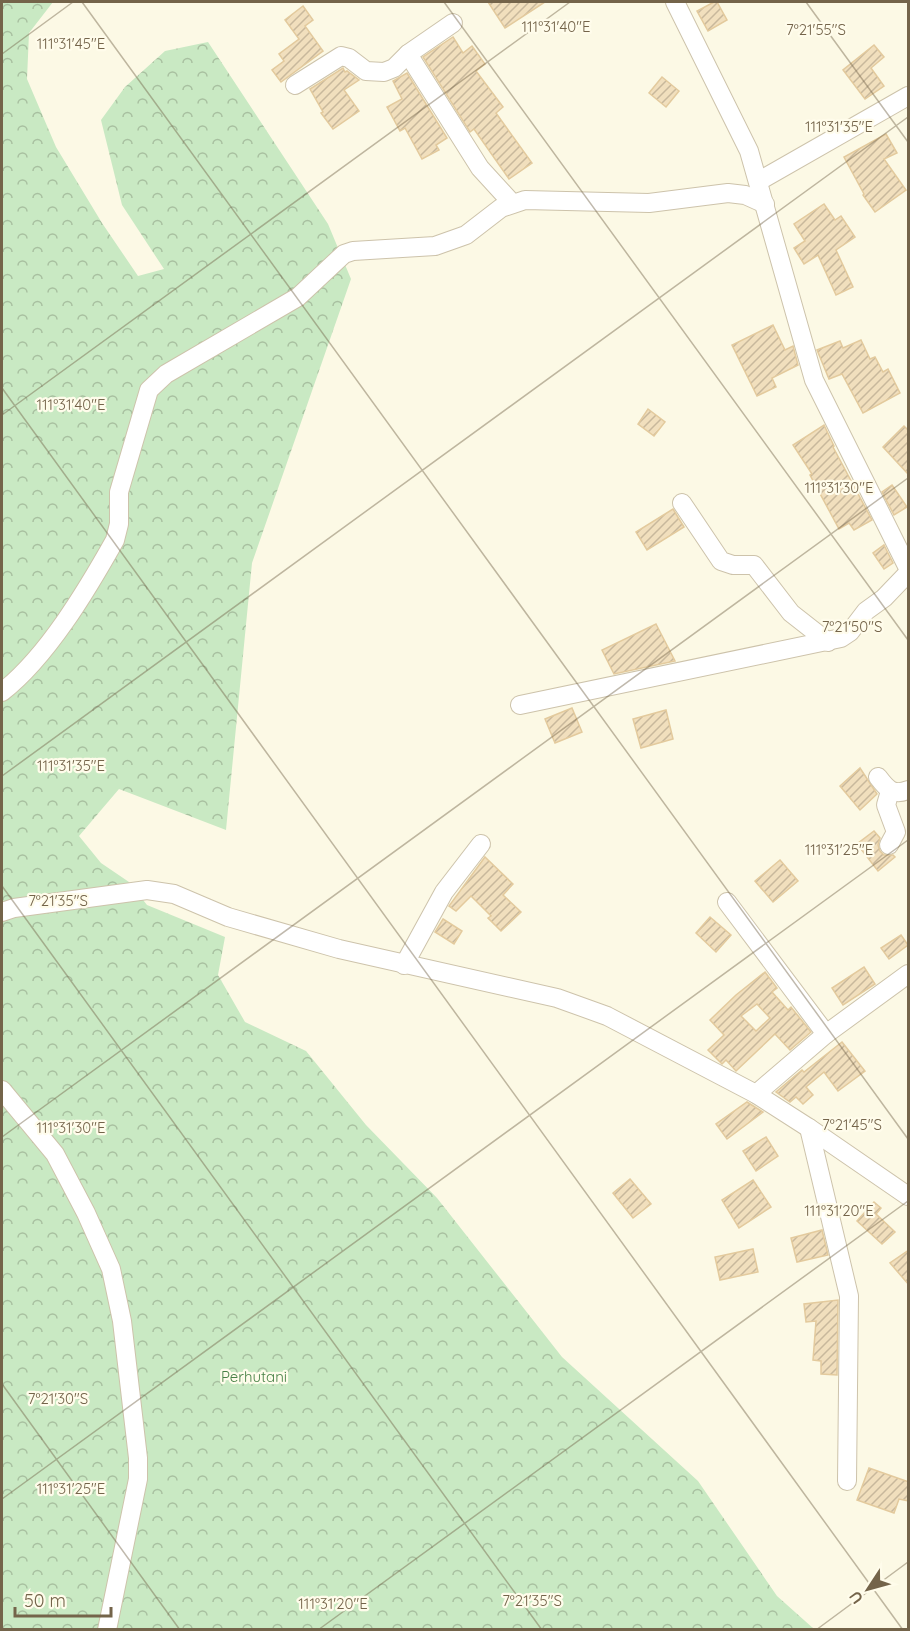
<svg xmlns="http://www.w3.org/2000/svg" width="910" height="1631" font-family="Quicksand,sans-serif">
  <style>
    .forest { fill: url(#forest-crowns) }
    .building { fill: url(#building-hatch); stroke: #e3ca9d; stroke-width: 1.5; fill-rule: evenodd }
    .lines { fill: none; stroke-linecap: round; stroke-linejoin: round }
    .minor-casing { stroke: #cdc3ab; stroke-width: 20 }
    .minor { stroke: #fff; stroke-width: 18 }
    .ticks { fill: none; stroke: #74644a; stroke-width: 1.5; stroke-opacity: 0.45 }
    .labels { text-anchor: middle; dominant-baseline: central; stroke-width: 4.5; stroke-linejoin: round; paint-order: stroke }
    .park-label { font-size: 15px; fill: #478045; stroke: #fffceb }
    .ticks-label { font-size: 15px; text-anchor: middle; fill: #74644a; stroke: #fffceb; stroke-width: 4.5; stroke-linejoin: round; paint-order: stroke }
  </style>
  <defs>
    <pattern id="forest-crowns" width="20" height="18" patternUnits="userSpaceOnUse" patternTransform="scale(1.5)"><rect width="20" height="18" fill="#c9e9c3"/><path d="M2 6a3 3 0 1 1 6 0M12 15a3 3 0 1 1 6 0" fill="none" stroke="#a8c0a0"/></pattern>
    <pattern id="building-hatch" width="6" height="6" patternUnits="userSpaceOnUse" patternTransform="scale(1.5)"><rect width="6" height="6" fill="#f1dfbd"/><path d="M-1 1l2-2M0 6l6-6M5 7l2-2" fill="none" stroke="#c8b89c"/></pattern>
  </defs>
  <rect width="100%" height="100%" fill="#fcf9e5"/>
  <polygon class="forest" points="2,2 53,2 29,33 27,79 56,147 102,223 138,276 164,269 122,205 101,120 125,87 165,51 208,42 328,224 351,279 252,563 226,830 119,789 79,836 101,863 129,882 147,905 225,937 218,975 245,1022 306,1051 366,1125 437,1198 562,1357 698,1481 777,1596 814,1629 2,1630"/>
  <g class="building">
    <polygon points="488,2 545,2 505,28"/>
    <polygon points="714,2 717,2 727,20 708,31 697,11"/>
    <polygon points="303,6 313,20 305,26 323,51 281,82 272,70 284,61 279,54 299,39 285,20"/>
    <polygon points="453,37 463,53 472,46 485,64 476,71 503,107 496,113 532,163 509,179 474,129 470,132 423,57"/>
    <polygon points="874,45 884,57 871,68 884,86 865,99 843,70"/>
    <polygon points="343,68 345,72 347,71 359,80 344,90 359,111 333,129 321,113 323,112 310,89"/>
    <polygon points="407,73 447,138 436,145 439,150 422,159 405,128 400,131 387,107 402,99 393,81"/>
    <polygon points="662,77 679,91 666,107 649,93"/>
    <polygon points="886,134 897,153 884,159 906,190 875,212 863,195 864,194 844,157"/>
    <polygon points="824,204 835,220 841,216 855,237 836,250 853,287 836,295 818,255 804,264 794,248 805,241 794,224"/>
    <polygon points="773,325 785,350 793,346 798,365 772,378 776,387 757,396 732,345"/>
    <polygon points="861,340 870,359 875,357 883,372 888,369 900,393 863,413 842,374 829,379 817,350 840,341 843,348"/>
    <polygon points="648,409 665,422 654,436 638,424"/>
    <polygon points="824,425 834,446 833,447 872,520 854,530 849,523 839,529 810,475 812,474 793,445"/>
    <polygon points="904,426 909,431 909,475 883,447"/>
    <polygon points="892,485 907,507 894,515 882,492"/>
    <polygon points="673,509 684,527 647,550 636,532"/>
    <polygon points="884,545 893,563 884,569 873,553"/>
    <polygon points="656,624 675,661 614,674 602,650"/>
    <polygon points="572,708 582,732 555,743 545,719"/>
    <polygon points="666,710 673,739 641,748 633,719"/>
    <polygon points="860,768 877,794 860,810 840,786"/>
    <polygon points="874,831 880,838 878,845 880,851 884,855 893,855 895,857 878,871 857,844"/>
    <polygon points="485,857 513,884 503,895 521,912 501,931 488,918 491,916 471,896 456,911 449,906"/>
    <polygon points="780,860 798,881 773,902 755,881"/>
    <polygon points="710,917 731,935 716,952 696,933"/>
    <polygon points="443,919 462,931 454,944 435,932"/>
    <polygon points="901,935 908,945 889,959 881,948"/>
    <polygon points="864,967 875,984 843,1005 832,988"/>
    <path d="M765,972L777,988L772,992L788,1010L791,1007L811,1032L790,1050L775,1034L736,1071L726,1060L722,1064L708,1050L724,1035L710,1020L736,995ZM757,1004L770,1018L756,1031L741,1016Z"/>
    <polygon points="842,1042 865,1071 838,1091 824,1072 806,1087 813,1095 803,1104 796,1097 790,1102 776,1092 802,1070 804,1072"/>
    <polygon points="747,1102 763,1112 727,1139 716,1124"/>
    <polygon points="766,1137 778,1156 756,1171 743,1151"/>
    <polygon points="630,1179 651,1204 633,1218 613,1193"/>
    <polygon points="753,1180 771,1207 739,1228 722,1200"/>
    <polygon points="874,1202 881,1208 876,1214 895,1232 882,1244 857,1221"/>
    <polygon points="822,1230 828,1255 797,1262 791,1238"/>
    <polygon points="753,1249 758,1272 720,1280 715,1257"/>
    <polygon points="909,1250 909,1285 890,1263"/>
    <polygon points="838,1300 837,1375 821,1374 821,1361 813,1360 816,1321 806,1322 804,1304"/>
    <polygon points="869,1468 909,1482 909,1501 899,1499 894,1513 857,1500"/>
  </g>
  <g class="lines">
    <defs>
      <g id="minor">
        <polyline points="675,2 749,151 814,380 908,568"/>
        <polyline points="408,54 480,168 512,203"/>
        <polyline points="295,85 341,56 349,58 366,71 384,72 394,68 408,54 453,23"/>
        <polyline points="759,181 908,96"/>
        <polyline points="682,503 721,561 733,565 754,565 791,613 828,642"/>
        <path d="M2,692C47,657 87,590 115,540L119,524V492L149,390L166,374L298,297L344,254L353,251L435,246L466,235L501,208L525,200L649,203L728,193L745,195L765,204"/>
        <polyline points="520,705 841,638 850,632 866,611 884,598 908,573"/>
        <path d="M878,777C887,789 893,796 908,790"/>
        <polyline points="889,845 896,832 886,805 890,791"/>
        <polyline points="727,902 826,1034"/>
        <polyline points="2,912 14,908 147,890 174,894 228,917 339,949 557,998 607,1016 756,1094 809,1128 908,1196"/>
        <polyline points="404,965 444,892 481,844"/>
        <polyline points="2,1090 55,1154 86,1213 111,1269 122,1321 138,1458 138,1479 107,1630"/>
        <polyline points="756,1094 826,1034 908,974"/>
        <polyline points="809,1128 849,1296 847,1481"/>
      </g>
    </defs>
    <use href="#minor" class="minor-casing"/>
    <use href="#minor" class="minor"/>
  </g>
  <path class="ticks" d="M82,2L908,1139M444,2L908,640M806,2L908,142M2,54L73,2M2,388L903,1630M2,415L570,2M2,776L908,117M2,886L542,1630M2,1137L908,478M2,1384L180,1630M2,1499L908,840M318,1630L908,1201M816,1630L908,1562"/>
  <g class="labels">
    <g class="park-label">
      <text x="254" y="1376">Perhutani</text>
    </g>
  </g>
  <g class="ticks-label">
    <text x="556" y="32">111°31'40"E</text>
    <text x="816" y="35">7°21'55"S</text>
    <text x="71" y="49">111°31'45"E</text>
    <text x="839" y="132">111°31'35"E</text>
    <text x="71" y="410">111°31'40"E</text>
    <text x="839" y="493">111°31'30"E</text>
    <text x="852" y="632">7°21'50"S</text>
    <text x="71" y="771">111°31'35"E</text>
    <text x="839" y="855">111°31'25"E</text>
    <text x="58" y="906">7°21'35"S</text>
    <text x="852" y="1130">7°21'45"S</text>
    <text x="71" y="1133">111°31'30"E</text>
    <text x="839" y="1216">111°31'20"E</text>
    <text x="58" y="1404">7°21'30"S</text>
    <text x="71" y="1494">111°31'25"E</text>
    <text x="532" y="1606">7°21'35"S</text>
    <text x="333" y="1609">111°31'20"E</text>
  </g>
  <rect width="910" height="1631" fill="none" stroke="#74644a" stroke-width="6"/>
  <g transform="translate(868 1589) rotate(234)" stroke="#fffceb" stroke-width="4.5" paint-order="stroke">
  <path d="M0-4.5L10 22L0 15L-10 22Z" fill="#74644a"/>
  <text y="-9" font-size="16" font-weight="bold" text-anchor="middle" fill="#74644a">U</text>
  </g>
  <path d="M15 1607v9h96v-9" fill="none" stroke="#74644a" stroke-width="3"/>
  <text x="24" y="1607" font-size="18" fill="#74644a" stroke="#fffceb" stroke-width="4.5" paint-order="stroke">50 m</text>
</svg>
